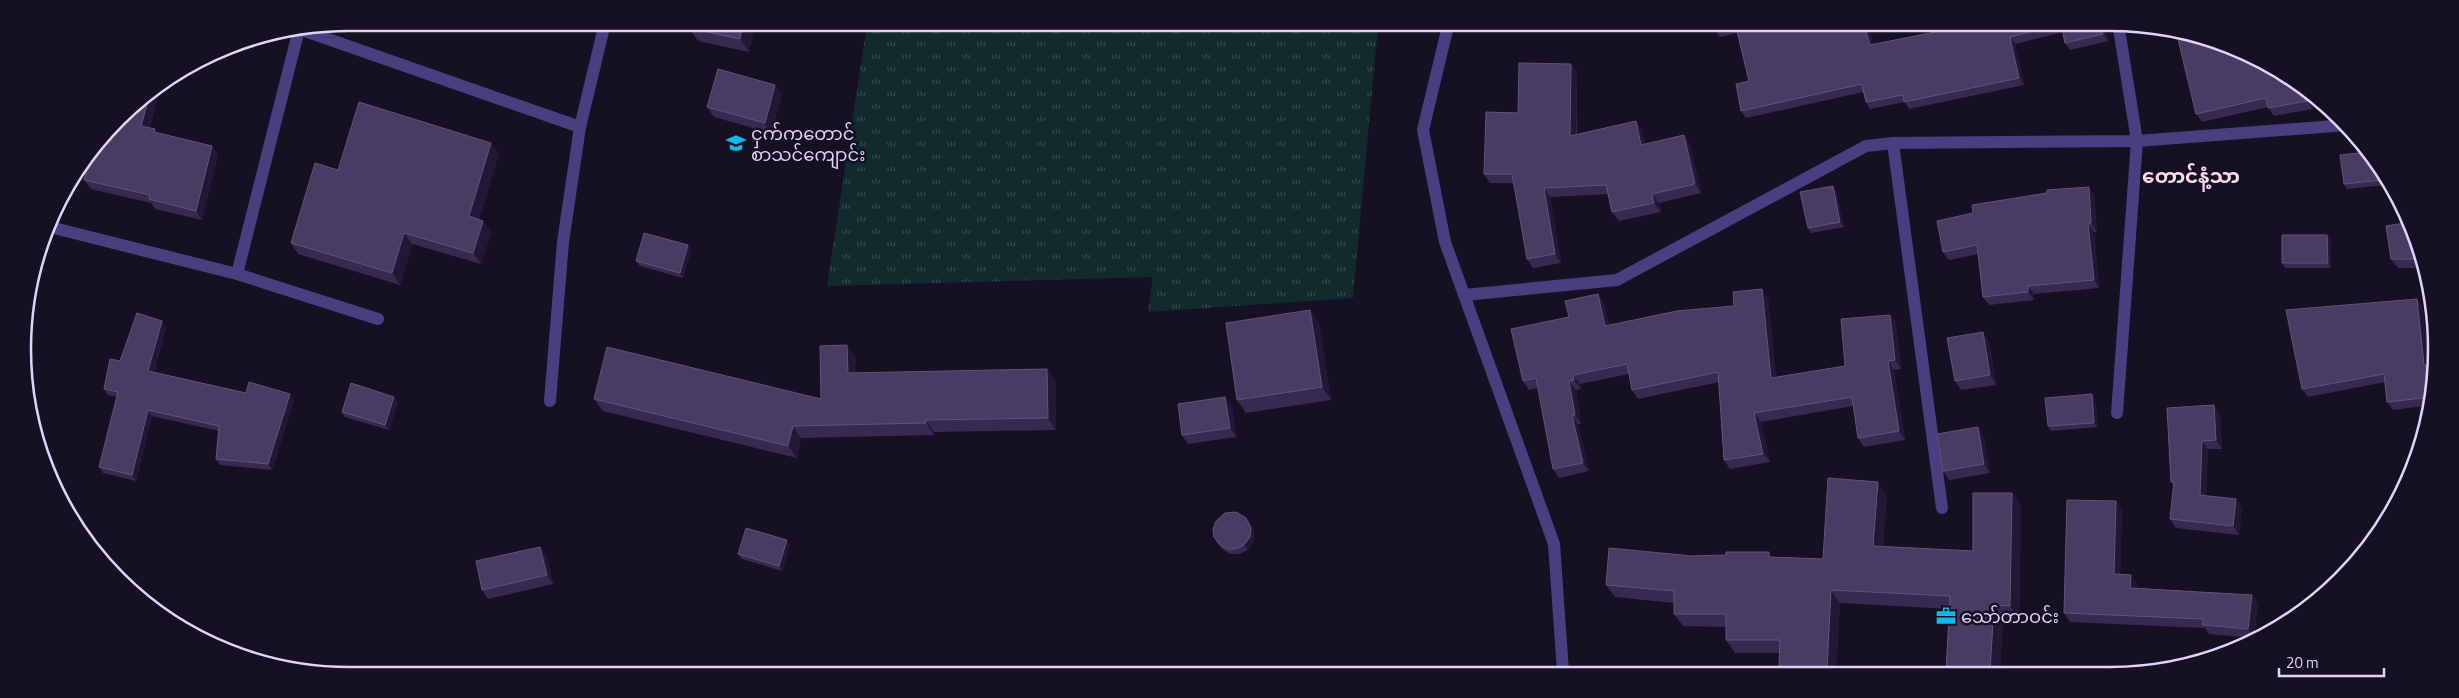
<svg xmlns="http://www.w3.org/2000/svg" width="2459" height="698" font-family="'Titillium Web','Noto Sans Myanmar',sans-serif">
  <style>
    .grass { fill: url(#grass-tufts) }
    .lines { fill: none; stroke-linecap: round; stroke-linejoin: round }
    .minor { stroke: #493e7f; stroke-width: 12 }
    .wall { fill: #372a50 }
    .shaded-wall { fill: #221836 }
    .building { fill: #493c62; stroke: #60547a }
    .labels { text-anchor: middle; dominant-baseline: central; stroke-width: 5; stroke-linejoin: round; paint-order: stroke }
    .poi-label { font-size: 18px; fill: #dfd5fc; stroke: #161023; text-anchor: start }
    .quarter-label { font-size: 20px; font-weight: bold; fill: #fcd7e9; stroke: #161023 }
    .rim { fill: none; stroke: #dfd5fc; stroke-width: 2.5 }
  </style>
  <defs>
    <pattern id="grass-tufts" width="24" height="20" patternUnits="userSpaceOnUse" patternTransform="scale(1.25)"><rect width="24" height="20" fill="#132a2c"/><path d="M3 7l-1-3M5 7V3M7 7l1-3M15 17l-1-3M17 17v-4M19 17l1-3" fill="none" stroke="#35484c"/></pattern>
  </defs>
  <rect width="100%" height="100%" fill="#161023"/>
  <polygon class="grass" points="867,24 1378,26 1353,298 1148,312 1153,277 827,286"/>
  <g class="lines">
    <g class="minor">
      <polyline points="1448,26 1423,130 1445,242 1554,544 1563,672"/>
      <polyline points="305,31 580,127"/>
      <polyline points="1893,143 1942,508"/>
      <polyline points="50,227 237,274 378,319"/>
      <polyline points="237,274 298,33"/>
      <polyline points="1464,295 1617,280 1866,146 1893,143 2137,141 2347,125"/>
      <polyline points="550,401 563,242 580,127 605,23"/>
      <polyline points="2117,413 2137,141 2119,29"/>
    </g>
  </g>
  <g class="wall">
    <polygon points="689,24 755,24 749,52 698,41 689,28"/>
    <polygon points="1714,27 1869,28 1873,45 1955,28 2105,28 2108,41 2070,50 2065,43 2063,32 2015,44 2024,85 1909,109 1905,102 1870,109 1866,102 1863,92 1746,118 1741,111 1749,81 1737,33 1720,37 1715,30"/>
    <polygon points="1571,64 1577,72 1577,135 1636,121 1642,130 1645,144 1690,144 1701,193 1659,203 1661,212 1619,221 1612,212 1608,194 1550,197 1561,263 1533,268 1527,259 1514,183 1490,183 1484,174 1518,113"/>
    <polygon points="2291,77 2323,104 2313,106 2313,109 2274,116 2268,107 2202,122 2196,114"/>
    <polygon points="775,85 782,94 771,133 714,117 707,107"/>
    <polygon points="160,87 150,128 158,133 212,146 218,155 202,220 155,209 151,203 91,189 84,180 134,104"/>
    <polygon points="491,143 499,154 479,220 491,232 481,264 412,244 400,285 298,254 291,243 338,170"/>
    <polygon points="2381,167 2385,174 2386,185 2347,189 2344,184"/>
    <polygon points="1833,186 1836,191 1844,227 1811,233 1808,228"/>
    <polygon points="2094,195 2097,232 2094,232 2099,288 2034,294 2034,300 1989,305 1983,297 1978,254 1949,260 1943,252"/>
    <polygon points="2412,224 2425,268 2398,268 2391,259"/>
    <polygon points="2327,235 2331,240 2331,268 2285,268 2282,263"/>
    <polygon points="688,245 691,250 683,278 640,266 636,261"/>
    <polygon points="1768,298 1776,377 1845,366 1890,315 1896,323 1901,369 1894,370 1905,440 1864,447 1858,438 1853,406 1761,422 1770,462 1730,469 1724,460 1719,382 1638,399 1632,390 1629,374 1580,384 1581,389 1576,390 1581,424 1578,424 1589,471 1559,478 1553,469 1538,388 1529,390 1523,381 1569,317 1604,303 1609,325 1734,306"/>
    <polygon points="2417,299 2422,307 2429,365 2431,365 2434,370 2431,405 2393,410 2387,402 2385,382 2308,397 2302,389"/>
    <polygon points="1319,323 1331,400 1246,413 1237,400"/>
    <polygon points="166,327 154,372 246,393 294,400 272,470 220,465 216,459 219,431 152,416 136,481 103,473 99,467 117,397 108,395 104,389 120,361"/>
    <polygon points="1983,332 1989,342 1996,385 1961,390 1955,381"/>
    <polygon points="856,357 856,373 1047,369 1056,381 1056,430 934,432 934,435 801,438 797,458 603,411 594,399 821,399"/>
    <polygon points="2095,399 2098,427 2051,431 2048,426"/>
    <polygon points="398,402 389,430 345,417 342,412"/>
    <polygon points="1232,406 1236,437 1188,444 1182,435"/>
    <polygon points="2220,414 2222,449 2208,449 2206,496 2242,507 2239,535 2176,528 2170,519 2174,485 2171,482"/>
    <polygon points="1978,427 1984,437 1990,473 1949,480 1943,471"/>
    <polygon points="2012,493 2021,505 2019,619 2003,618 2000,672 1946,672 1950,609 1840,603 1836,672 1783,672 1779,667 1780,653 1735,653 1726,640 1726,627 1683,626 1674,614 1674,603 1615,597 1606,585 1692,556 1772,557 1823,559 1887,495 1883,546 1973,551"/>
    <polygon points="2116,501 2122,510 2120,575 2137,584 2137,588 2252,595 2258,604 2254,638 2209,634 2205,628 2070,622 2064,613"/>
    <polygon points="1246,518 1249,522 1254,533 1253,542 1248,550 1239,554 1230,554 1222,549 1214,537"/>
    <polygon points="790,545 782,571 742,559 738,554"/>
    <polygon points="540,547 547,556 553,584 488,599 482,590"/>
  </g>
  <g class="shaded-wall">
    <polygon points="743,24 755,24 749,52 740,39"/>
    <polygon points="1865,28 1869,28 1875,52 1870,45"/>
    <polygon points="2102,28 2105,28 2108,41 2103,34"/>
    <polygon points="2010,37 2015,44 2024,85 2019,78"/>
    <polygon points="1571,64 1577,72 1576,145 1570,136"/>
    <polygon points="775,85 782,94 771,133 765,123"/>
    <polygon points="160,87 148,135 141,126 150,94"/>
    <polygon points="2307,98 2313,106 2313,109 2307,101"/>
    <polygon points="1636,121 1642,130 1647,154 1641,145"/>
    <polygon points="1684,135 1690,144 1701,193 1695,184"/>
    <polygon points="491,143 499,154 477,228 469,216"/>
    <polygon points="212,146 218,155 202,220 196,211"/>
    <polygon points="2381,167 2385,174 2386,185 2382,180"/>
    <polygon points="1833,186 1836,191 1844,227 1840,222"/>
    <polygon points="2089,187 2094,195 2097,232 2091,223"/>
    <polygon points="1544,188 1550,197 1561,263 1555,254"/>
    <polygon points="1652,194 1659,203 1661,212 1654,203"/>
    <polygon points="483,221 491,232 481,264 473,253"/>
    <polygon points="2088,224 2094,232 2099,288 2094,280"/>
    <polygon points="404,233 412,244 400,285 392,273"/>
    <polygon points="2327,235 2331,240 2331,268 2328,263"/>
    <polygon points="688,245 691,250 683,278 680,273"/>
    <polygon points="2028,286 2034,294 2034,300 2028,292"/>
    <polygon points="1762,289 1768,298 1777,387 1771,378"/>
    <polygon points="1598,294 1604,303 1611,335 1605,326"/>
    <polygon points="2417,299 2422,307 2430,373 2424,365"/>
    <polygon points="1310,310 1319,323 1331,400 1322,387"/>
    <polygon points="1890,315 1896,323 1901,369 1895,360"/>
    <polygon points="162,321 166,327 152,377 148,371"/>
    <polygon points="1983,332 1989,342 1996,385 1990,375"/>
    <polygon points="847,345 856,357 856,385 848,373"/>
    <polygon points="1888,361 1894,370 1905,440 1899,431"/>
    <polygon points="2431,365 2434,370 2433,384"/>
    <polygon points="1047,369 1056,381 1056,430 1048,418"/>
    <polygon points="1573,375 1580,384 1581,389 1574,380"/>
    <polygon points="1569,381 1576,390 1581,424 1575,415"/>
    <polygon points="290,394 294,400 272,470 268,464"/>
    <polygon points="2092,394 2095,399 2098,427 2094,423"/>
    <polygon points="394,397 398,402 389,430 385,425"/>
    <polygon points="1225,397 1232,406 1236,437 1230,428"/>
    <polygon points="2214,405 2220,414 2222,449 2216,440"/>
    <polygon points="148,410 152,416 136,481 132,475"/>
    <polygon points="1754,413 1761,422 1770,462 1763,454"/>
    <polygon points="1572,415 1578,424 1589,471 1583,463"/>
    <polygon points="926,420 934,432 934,435 926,423"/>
    <polygon points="793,426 801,438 797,458 788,446"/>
    <polygon points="1978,427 1984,437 1990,473 1984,464"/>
    <polygon points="2202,441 2208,449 2206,503 2200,495"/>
    <polygon points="1878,482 1887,495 1882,558 1873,546"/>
    <polygon points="2012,493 2021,505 2019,619 2010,606"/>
    <polygon points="2236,499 2242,507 2239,535 2233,526"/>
    <polygon points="2116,501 2122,510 2120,583 2114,574"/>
    <polygon points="1246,518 1249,522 1254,533 1253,542 1248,550 1244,545"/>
    <polygon points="787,540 790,545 782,571 779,566"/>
    <polygon points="540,547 547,556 553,584 547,575"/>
    <polygon points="2131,575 2137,584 2136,596 2130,588"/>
    <polygon points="1831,590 1840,603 1836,672 1829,672 1827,669"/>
    <polygon points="2252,595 2258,604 2254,638 2248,629"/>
    <polygon points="1994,605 2003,618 2000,672 1990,672"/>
  </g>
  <g class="building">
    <polygon points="689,24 743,24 740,39 689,28"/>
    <polygon points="1714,27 1726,27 1715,30"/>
    <polygon points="1736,27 1865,28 1870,45 1955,28 2045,28 2010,37 2019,78 1904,102 1903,95 1866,102 1862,84 1741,111 1736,84 1749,81"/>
    <polygon points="2062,28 2102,28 2103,34 2065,43"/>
    <polygon points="2187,33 2235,47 2291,77 2314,96 2307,98 2307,101 2268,108 2266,98 2196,114 2177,35"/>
    <polygon points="1519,63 1571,64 1570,136 1636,121 1641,145 1684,135 1695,184 1652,194 1654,203 1612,212 1606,185 1544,188 1555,254 1527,259 1512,174 1484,174 1486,112 1518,113"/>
    <polygon points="718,69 775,85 765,123 707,107"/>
    <polygon points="150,94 141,126 155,129 154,132 212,146 196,211 149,199 150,195 84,180 92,148 134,104"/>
    <polygon points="359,102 491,143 469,216 483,221 473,253 404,233 392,273 291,243 315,163 338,170"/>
    <polygon points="2369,152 2381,167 2382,180 2344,184 2340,155"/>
    <polygon points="1833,186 1840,222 1808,228 1800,192"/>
    <polygon points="2089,187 2091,223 2088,224 2094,280 2028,286 2028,292 1983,297 1977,245 1943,252 1937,221 1973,213 1972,205 2047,193 2047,190"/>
    <polygon points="2411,222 2422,259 2391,259 2386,226"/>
    <polygon points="644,233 688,245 680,273 636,261"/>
    <polygon points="2282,235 2327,235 2328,263 2282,263"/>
    <polygon points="1762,289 1771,378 1845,366 1841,319 1890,315 1895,360 1888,361 1899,431 1858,438 1852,397 1754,413 1763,454 1724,460 1718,372 1632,390 1627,364 1573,375 1574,380 1569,381 1575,415 1572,415 1583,463 1553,469 1536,378 1523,381 1511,329 1569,317 1565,301 1598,294 1605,326 1677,311 1734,306 1733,292"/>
    <polygon points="2417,299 2424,365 2431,365 2433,384 2432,397 2387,402 2384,374 2302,389 2286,310"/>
    <polygon points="1310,310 1322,387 1237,400 1226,323"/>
    <polygon points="137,313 162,321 148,371 246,393 249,382 290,394 268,464 216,459 219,426 148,410 132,475 99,467 118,392 104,389 110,359 120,361"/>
    <polygon points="1983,332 1990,375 1955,381 1947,338"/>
    <polygon points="847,345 848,373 1047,369 1048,418 926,420 926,423 793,426 788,446 594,399 607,347 821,399 820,346"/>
    <polygon points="351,383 394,397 385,425 342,412"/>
    <polygon points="2092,394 2094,423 2048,426 2045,398"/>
    <polygon points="1225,397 1230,428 1182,435 1178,404"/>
    <polygon points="2214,405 2216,440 2202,441 2200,495 2236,499 2233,526 2170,519 2174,482 2171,482 2167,408"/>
    <polygon points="1978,427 1984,464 1943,471 1937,434"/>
    <polygon points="1828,478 1878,482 1873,546 1973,551 1973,493 2012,493 2010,606 1994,605 1990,672 1946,672 1950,596 1831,590 1827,669 1779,667 1780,640 1726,640 1726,614 1674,614 1674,591 1606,585 1609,548 1692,556 1726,555 1726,552 1769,552 1769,557 1823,559"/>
    <polygon points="2067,500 2116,501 2114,574 2131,575 2130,588 2252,595 2248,629 2203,625 2203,619 2064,613"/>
    <polygon points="1236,512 1246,518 1251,528 1250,537 1244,545 1236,549 1227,549 1219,544 1214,537 1213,529 1216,521 1225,513"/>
    <polygon points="746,528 787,540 779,566 738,554"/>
    <polygon points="540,547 547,575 482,590 476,561"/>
  </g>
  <defs>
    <symbol id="school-bare" viewBox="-9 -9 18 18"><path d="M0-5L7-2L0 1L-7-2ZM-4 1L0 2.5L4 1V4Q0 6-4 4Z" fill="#11b8ec" stroke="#161023" stroke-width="2.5" paint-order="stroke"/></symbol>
    <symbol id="office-bare" viewBox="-9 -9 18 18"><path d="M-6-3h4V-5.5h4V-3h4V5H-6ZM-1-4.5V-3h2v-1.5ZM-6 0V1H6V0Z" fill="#11b8ec" stroke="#161023" stroke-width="2.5" paint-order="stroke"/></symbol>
  </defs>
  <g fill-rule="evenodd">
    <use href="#school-bare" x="722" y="129" width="28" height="28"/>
    <use href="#office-bare" x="1932" y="602" width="28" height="28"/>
  </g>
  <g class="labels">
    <g class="poi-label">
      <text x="751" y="133">ငှက်ကတောင်<tspan x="751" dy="21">စာသင်ကျောင်း</tspan></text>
      <text x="1961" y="616">သော်တာဝင်း</text>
    </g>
    <g class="quarter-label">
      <text x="2191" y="175">တောင်နံ့သာ</text>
    </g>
  </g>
  <path d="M0 0H2459V698H0ZM349 31H2110A318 318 0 0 1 2428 349V349A318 318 0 0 1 2110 667H349A318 318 0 0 1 31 349V349A318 318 0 0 1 349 31Z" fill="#161023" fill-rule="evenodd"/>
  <path class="rim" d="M349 31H2110A318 318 0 0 1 2428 349V349A318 318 0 0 1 2110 667H349A318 318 0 0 1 31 349V349A318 318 0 0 1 349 31Z"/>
  <path d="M2279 668v8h105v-8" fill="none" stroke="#dfd5fc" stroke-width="2.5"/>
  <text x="2286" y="668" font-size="15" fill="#dfd5fc" stroke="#161023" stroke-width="4" paint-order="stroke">20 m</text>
</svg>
